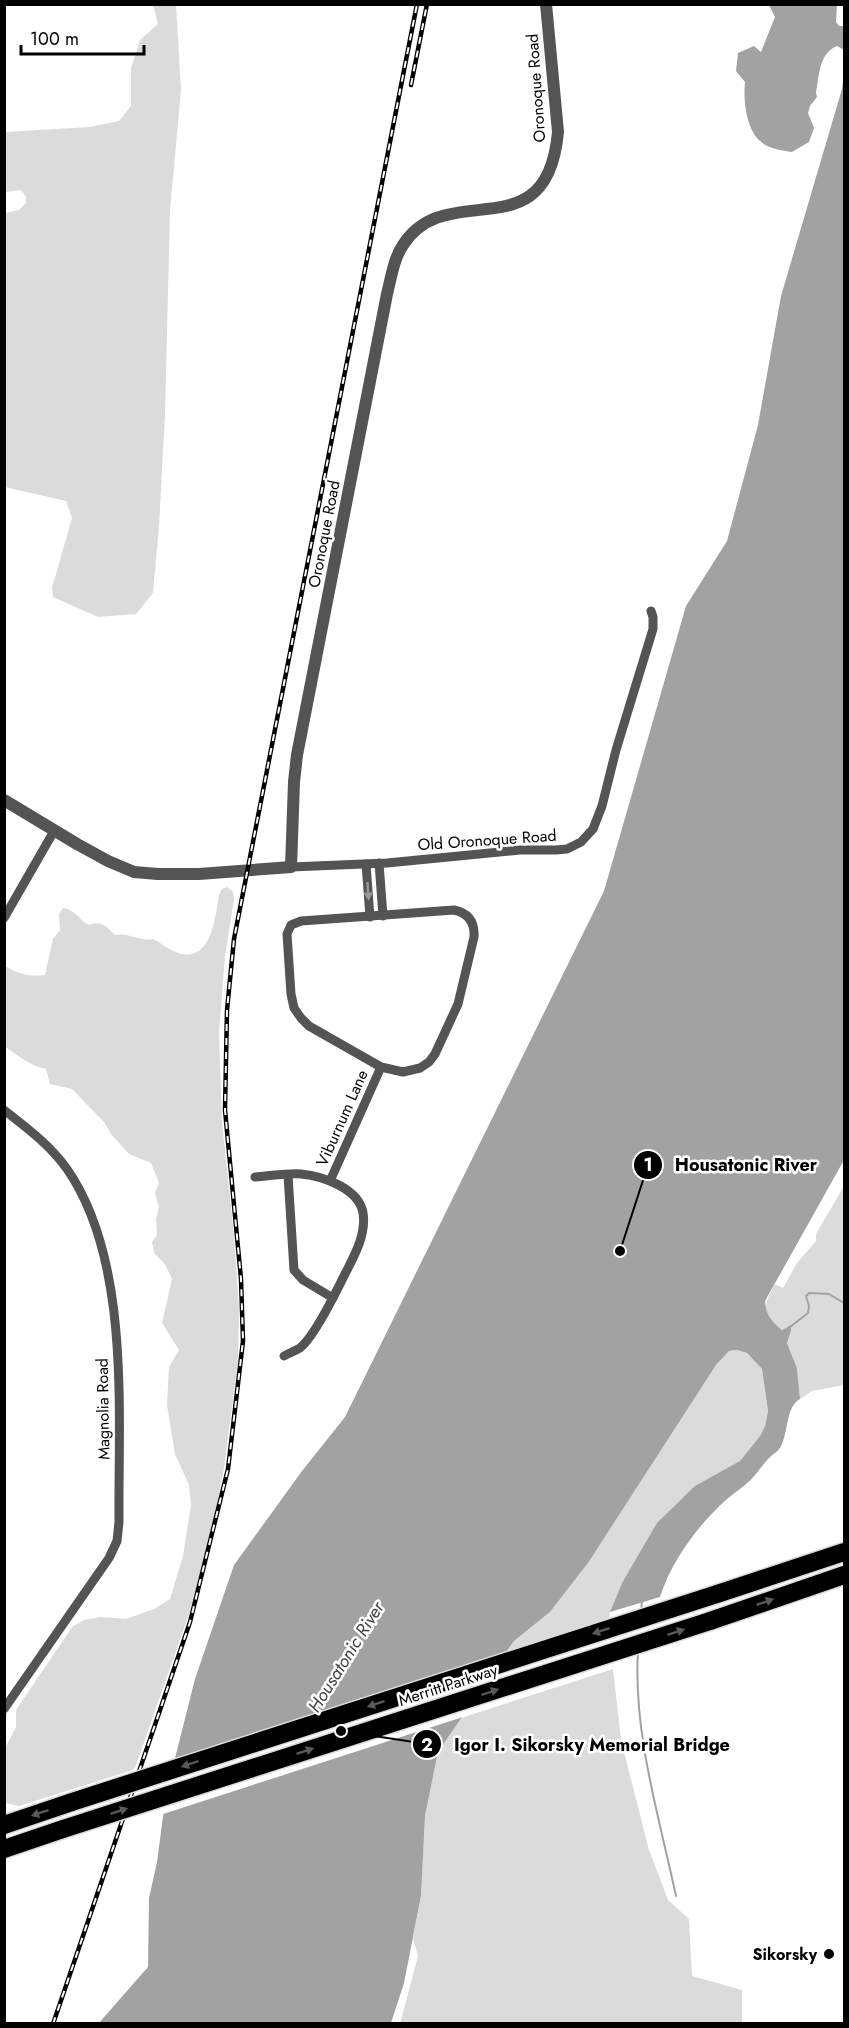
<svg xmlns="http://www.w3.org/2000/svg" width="849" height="2028" font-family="Jost,sans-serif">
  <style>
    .green { fill: #dbdbdb }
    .water { fill: #a2a2a2 }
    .pier { fill: #fff }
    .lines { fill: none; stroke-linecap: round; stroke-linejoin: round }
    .stream { stroke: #a2a2a2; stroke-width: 2 }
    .motorway-casing { stroke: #dbdbdb; stroke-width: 21 }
    .minor { stroke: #545454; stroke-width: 9 }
    .tertiary { stroke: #545454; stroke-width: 12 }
    .motorway { stroke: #000; stroke-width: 18 }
    .rail-casing { stroke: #000; stroke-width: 4.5 }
    .rail { stroke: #fff; stroke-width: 2; stroke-dasharray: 7; stroke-linecap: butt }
    .motorway-bridge-casing { stroke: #dbdbdb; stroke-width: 21; stroke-linecap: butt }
    .motorway-bridge { stroke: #000; stroke-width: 18 }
    .oneway { fill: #989898 }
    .oneway2 { fill: #595959 }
    .poi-dot { fill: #000; stroke: #fff; stroke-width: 2 }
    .labels { text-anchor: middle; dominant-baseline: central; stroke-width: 5; stroke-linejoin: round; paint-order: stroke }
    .street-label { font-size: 16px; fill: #000; stroke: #fff }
    .poi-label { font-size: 16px; font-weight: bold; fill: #000; stroke: #fff; text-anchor: end }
    .water-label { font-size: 18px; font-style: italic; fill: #434343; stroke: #fff }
    .leader { fill: none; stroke: #000; stroke-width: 2 }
    .callout-dot { fill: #000; stroke: #fff; stroke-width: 2 }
    .mark-label { font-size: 18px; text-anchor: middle; font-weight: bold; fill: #fff }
    .callout-label { font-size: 18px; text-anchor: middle; font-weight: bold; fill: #000; stroke: #fff; stroke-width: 5; stroke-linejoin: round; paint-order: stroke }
  </style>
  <rect width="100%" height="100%" fill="#fff"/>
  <g class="green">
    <polygon points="153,5 176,5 181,90 170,210 165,414 159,526 153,593 136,614 98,617 53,597 52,588 72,518 66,501 5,487 5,213 19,210 26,203 26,197 21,190 5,192 5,132 90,127 119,121 131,106 131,69 140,40 158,24"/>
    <path d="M227,887L233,892L234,899L225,956L219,1032L222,1122L234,1235L239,1308L238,1362L224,1468L214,1519L190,1611L135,1768L130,1771L19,1806L5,1803V1748L16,1727V1710L73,1626L85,1620L100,1617L126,1619L154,1609L170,1599L183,1556L191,1505L189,1485L175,1454L167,1405L169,1367L179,1350L162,1323L172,1279L165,1264L154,1253L152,1242L157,1235L156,1220L159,1207L155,1193L159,1183L151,1163L129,1154L111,1134L104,1122L72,1089L50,1084L46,1069C30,1066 18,1055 5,1047V966C19,974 28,977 45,975L53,939L60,930L59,914L63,908C75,909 79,920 89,925C101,920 107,927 115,935C129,932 140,942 153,939C160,942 166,948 173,951C211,968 215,919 219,895L222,889Z"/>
    <path d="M844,1186V1385L812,1391L800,1399L797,1368L787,1343L791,1331L787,1327L782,1330C761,1314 763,1305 775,1284L783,1288L797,1263L816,1241V1234Z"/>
    <polygon points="737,1350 747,1353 762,1369 768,1411 765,1426 760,1436 740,1461 639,1556 622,1583 610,1612 609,1618 508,1651 514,1641 550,1612 588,1563 716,1365 729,1351"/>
    <polygon points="613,1669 621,1740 649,1850 668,1900 689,1919 692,1976 742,1990 742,2023 400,2024 418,1956 413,1939 421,1896 425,1816 438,1752 461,1718"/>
  </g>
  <g class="water">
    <path d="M769,5H837L836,22L839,26H844V50L837,46C819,53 819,76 816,93L817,97L810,106L808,113L814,128L809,142L792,152C781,150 769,149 760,141C746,129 743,99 745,82L736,71L738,53L754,46L761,52L775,17Z"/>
    <path d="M844,74V1160L765,1301C766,1315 771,1321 782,1330L791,1325V1331L787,1343L797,1368L800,1399C785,1407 789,1433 780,1448C777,1452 773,1454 770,1457C761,1466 755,1477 745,1485C739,1490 733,1494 727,1499C698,1525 672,1560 660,1597L610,1612L622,1583L657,1523L695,1486L740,1461L760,1436L765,1426L768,1411L762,1369L747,1353L737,1350L729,1351L716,1365L588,1563L550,1612L514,1641L438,1752L425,1816L421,1896L404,1983L391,2023L98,2024L148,1967L149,1898L157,1862L166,1794L195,1679L234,1565L302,1471L345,1417L604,891L686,606L727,541L758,425L781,296L842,89Z"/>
  </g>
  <polygon class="pier" points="512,1650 466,1716 160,1815 163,1793 171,1760"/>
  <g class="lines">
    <g class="stream">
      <polyline points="790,1327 808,1313 809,1306 806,1296 809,1293 829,1294 844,1303"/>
      <polyline points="641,1612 642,1600"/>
      <path d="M638,1651C633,1733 659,1816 676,1896"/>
    </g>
    <defs>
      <g id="motorway">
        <polyline points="717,1594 844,1552"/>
        <polyline points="710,1621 844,1575"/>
        <polyline points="4,1825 72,1802"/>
        <polyline points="4,1849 63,1829"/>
      </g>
    </defs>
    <use href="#motorway" class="motorway-casing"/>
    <g class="minor">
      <polyline points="379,863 383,916"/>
      <polyline points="366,864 370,917"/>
      <polyline points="291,867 387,863 520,850 556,850 567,849 581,842 593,829 602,806 616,750 653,629 653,617 651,611"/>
      <path d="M454,910C468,913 475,922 474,937L458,1004L435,1054L429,1062L420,1068L403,1072L381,1067L309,1026L301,1018L294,1008L291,994L287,934L291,925L301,921Z"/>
      <polyline points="4,918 54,831"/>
      <path d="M4,1110C27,1128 50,1145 67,1169C131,1261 118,1414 119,1522L117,1541L109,1558L4,1709"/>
      <polyline points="288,1175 294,1270 303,1280 333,1298"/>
      <path d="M255,1177C270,1176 286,1173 301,1174C322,1176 359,1188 363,1213C367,1237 351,1261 341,1282C333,1298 314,1337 300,1348C295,1351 289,1353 284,1356"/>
      <polyline points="330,1181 381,1067"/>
    </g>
    <path class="tertiary" d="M4,800L77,844L108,861L134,872L158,874H199L291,867L294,782L297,755L387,294C391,278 394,258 403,245C447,176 547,254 558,132L546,4"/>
    <use href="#motorway" class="motorway"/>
    <defs>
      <g id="rail">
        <polyline points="411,85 427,4"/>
        <polyline points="53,2024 190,1622 228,1469 243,1341 241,1279 225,1110 227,1010 234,939 417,4"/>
      </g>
    </defs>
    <use href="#rail" class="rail-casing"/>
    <use href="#rail" class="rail"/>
    <defs>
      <g id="motorway-bridge">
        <polyline points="72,1802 717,1594"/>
        <polyline points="63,1829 710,1621"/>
      </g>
    </defs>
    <use href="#motorway-bridge" class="motorway-bridge-casing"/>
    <use href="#motorway-bridge" class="motorway-bridge"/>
  </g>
  <defs><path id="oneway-solid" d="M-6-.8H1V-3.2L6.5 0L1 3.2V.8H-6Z" transform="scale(1.5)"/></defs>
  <use class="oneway" href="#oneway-solid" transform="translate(368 891) rotate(86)"/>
  <g class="oneway2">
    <use href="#oneway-solid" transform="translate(765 1602) rotate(-19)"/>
    <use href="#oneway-solid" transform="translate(601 1631) rotate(162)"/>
    <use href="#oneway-solid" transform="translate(676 1632) rotate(-18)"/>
    <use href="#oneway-solid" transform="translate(490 1692) rotate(-18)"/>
    <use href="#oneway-solid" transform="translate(376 1704) rotate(162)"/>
    <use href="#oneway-solid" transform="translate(305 1751) rotate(-18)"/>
    <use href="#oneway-solid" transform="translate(190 1764) rotate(162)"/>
    <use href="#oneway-solid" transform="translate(119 1811) rotate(-18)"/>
    <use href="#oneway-solid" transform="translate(40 1813) rotate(162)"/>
  </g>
  <circle class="poi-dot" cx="829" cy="1954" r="6"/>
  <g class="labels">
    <g class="street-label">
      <text transform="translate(536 88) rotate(-94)">Oronoque Road</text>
      <text transform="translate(324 534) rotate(-79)">Oronoque Road</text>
      <text transform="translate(487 840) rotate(-4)">Old Oronoque Road</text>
      <text transform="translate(342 1118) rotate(-66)">Viburnum Lane</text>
      <text transform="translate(103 1409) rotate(-91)">Magnolia Road</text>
      <text transform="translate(448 1685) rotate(-18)">Merritt Parkway</text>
    </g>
    <g class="poi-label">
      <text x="817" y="1954">Sikorsky</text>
    </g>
    <g class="water-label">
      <text transform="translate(346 1657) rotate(-58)">Housatonic River</text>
    </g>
  </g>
  <path class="leader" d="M620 1251L648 1165M341 1731L427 1744"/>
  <g class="callout-dot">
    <circle cx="620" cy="1251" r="6"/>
    <circle cx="341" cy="1731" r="6"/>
    <circle cx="648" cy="1165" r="15"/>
    <circle cx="427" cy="1744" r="15"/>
  </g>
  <g class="mark-label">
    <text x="648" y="1171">1</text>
    <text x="427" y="1751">2</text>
  </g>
  <g class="callout-label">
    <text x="746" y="1171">Housatonic River</text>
    <text x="592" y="1751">Igor I. Sikorsky Memorial Bridge</text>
  </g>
  <rect width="849" height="2028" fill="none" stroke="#000000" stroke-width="12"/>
  <path d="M21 45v9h123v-9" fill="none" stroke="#000000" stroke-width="3"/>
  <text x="30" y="45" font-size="18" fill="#000000" stroke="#ffffff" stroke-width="4.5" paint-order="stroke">100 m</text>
</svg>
